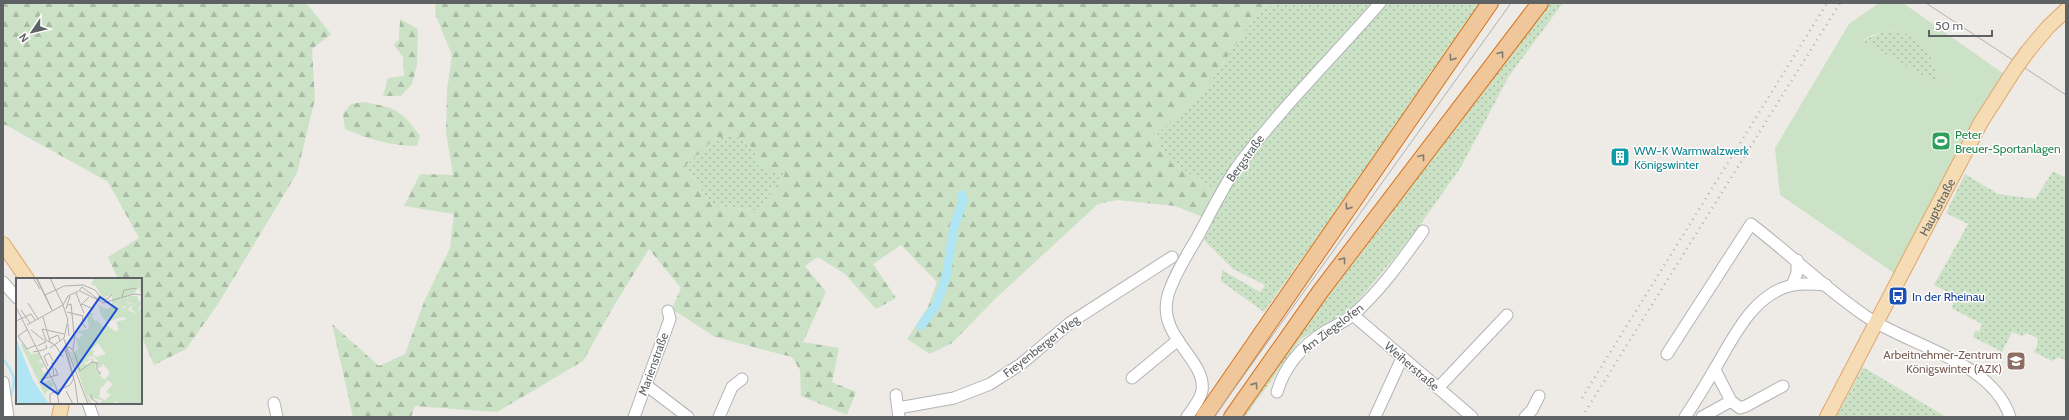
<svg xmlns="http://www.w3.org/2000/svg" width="2069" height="420" font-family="Cabin,sans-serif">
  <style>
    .grass { fill: url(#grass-dots) }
    .forest { fill: url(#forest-firs); fill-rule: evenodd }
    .garden { fill: #cce2c6; fill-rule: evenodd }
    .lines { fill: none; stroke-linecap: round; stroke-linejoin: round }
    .stream { stroke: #b0e6f4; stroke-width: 2.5 }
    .canal { stroke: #b0e6f4; stroke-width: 9 }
    .minor-casing { stroke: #b1b4b6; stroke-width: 13 }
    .major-casing { stroke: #e0a66d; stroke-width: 16 }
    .highway-casing { stroke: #d7731d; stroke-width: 18 }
    .minor { stroke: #fff; stroke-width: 11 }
    .major { stroke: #f5dcb4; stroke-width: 14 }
    .highway { stroke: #f0c79b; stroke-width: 16 }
    .tram { stroke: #b1b2b2; stroke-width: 1 }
    .rail { stroke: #b1b2b2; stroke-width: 2.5; stroke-dasharray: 1 5; stroke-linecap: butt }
    .major-bridge-casing { stroke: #e0a66d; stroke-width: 16; stroke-linecap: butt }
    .major-bridge { stroke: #f5dcb4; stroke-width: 14 }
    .oneway { stroke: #827b72 }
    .labels { text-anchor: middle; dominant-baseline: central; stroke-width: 3; stroke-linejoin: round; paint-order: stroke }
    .leisure-label { font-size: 12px; fill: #27864d; stroke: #fff; text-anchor: start }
    .culture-label { font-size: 12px; fill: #0d838f; stroke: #fff; text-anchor: start }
    .street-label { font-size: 12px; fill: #5e6264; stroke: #fff }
    .transit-label { font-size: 12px; fill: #164399; stroke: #fff; text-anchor: start }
    .education-label { font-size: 12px; fill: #785e54; stroke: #fff; text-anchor: end }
    .inset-road { fill: none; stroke: #b0b0ae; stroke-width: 1 }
    .view { fill: #1d4ed8; fill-opacity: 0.15; stroke: #1d4ed8; stroke-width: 2 }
    .inset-edge { fill: none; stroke: #5e6264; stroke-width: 2 }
  </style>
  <defs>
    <pattern id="grass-dots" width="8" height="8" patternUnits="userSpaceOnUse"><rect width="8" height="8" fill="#cce2c6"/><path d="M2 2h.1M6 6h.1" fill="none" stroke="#a9bba4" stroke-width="1.8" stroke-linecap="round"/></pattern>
    <pattern id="forest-firs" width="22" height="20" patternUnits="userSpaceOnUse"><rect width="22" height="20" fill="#cce2c6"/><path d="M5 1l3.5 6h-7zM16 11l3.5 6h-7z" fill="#a9bba4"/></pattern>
  </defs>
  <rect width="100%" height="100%" fill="#eeeae6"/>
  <g class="grass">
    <path d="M1275,3H1374L1217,191L1168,161L1155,136C1171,121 1189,106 1204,90C1226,65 1247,16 1275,3Z"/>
    <polygon points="1384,3 1483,3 1264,312 1221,281 1222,270 1260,292 1265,285 1233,269 1204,240 1228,188 1262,140"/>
    <polygon points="1549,3 1563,3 1509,76 1461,167 1410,239 1352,308 1301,339 1245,417 1240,417 1293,343"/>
    <path d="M1884,31C1919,30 1936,50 1937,84L1862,41Z"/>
    <polygon points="734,135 753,148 785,174 758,211 712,205 685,166 715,138"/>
    <polygon points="2053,171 2066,178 2066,361 2059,357 2052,361 2034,352 2038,343 2037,338 2027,333 2022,336 2012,332 2002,352 1973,337 1976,330 1979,332 1982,324 1951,308 1957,297 1934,285 1968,224 1946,213 1965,174 1998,194 2035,199"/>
    <polygon points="1863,367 1946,417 1836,417"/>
  </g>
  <g class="forest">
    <polygon points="3,3 306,3 331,34 312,49 315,99 297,173 218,304 186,349 154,365 141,335 141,279 118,279 108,257 139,238 108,182 6,125 3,125"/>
    <path d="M435,3H1275C1247,16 1226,65 1204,90C1189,106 1171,121 1155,136L1168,161L1217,191L1203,217L1175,206L1117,200L1098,204L995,299L952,343L930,354L907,339L928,307L937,282L901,245L873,264L896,298L876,309L845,274L818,257L805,266L826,292L803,342L839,348L832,382L856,392L847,415L801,396L800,370L792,357L715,337L672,309L681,288L649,249L612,309L583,361L497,412L415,406L411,417H353L332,324L379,366L405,354L424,302L450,248L454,214L404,206L420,174L453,175L446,132L447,91L452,55L436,16ZM734,135L753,148L759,168L785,174L758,211L712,205L685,166L715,138Z"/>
    <polygon points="400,19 418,29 417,65 412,84 401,96 383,96 388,78 404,76 403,57 394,45 399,39"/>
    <path d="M363,102C396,108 400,109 420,136L417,146C391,146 368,139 345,129L343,114L351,104Z"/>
  </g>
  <path class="garden" d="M1879,3H1903L2004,74L1978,114L1894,273L1780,195L1775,148L1849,24ZM1884,31C1918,30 1936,50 1937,84L1862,41L1870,36Z"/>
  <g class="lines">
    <path class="stream" d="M3,359C15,375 17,379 10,398"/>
    <polyline class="canal" points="921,326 937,304 946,277 954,227 963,201 962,195"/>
    <defs>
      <g id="minor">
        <polyline points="3,282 17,298"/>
        <polyline points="1792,285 1797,273 1797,260"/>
        <polyline points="1353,315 1472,417"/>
        <path d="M1667,354L1751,224C1789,253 1828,291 1867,317C1912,347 1992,361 2010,417"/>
        <polyline points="1132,378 1178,340"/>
        <polyline points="3,382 8,417"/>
        <polyline points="646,385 688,417"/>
        <polyline points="1438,388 1507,315"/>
        <path d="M1277,392C1285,365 1302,346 1326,331C1335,326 1346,321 1354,314C1381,290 1402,260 1423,231"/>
        <polyline points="896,395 899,417"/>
        <polyline points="1731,401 1740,408 1746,406 1783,386"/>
        <polyline points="88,403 93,417"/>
        <polyline points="274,403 277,417"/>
        <polyline points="898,408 954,398 990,384 1021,364 1071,322 1172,257"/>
        <polyline points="634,417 670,319 668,311"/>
        <polyline points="719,417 732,387 742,379"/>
        <path d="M1187,417C1193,409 1200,400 1202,391C1207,359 1156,337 1168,295C1174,275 1187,255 1197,238C1210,214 1222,189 1237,167C1280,109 1332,58 1380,3"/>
        <polyline points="1375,417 1402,358"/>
        <polyline points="1525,417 1532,410 1539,396"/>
        <path d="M1685,417C1695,402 1705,386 1714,370C1733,339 1752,294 1793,285C1804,283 1815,284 1826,285"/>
        <polyline points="1702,417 1731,401 1715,370"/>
      </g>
      <g id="major">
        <polyline points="2028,51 2048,27 2066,10"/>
        <polyline points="3,244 27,279"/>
        <polyline points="59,417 62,403"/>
        <path id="s1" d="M1827,417L1981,122L2015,69"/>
      </g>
      <g id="highway">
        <polyline points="1204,417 1490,3"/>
        <polyline points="1232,417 1320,292 1540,3"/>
      </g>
    </defs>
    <use href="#minor" class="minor-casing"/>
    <use href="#major" class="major-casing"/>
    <use href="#highway" class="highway-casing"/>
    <use href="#minor" class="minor"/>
    <use href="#major" class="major"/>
    <use href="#highway" class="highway"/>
    <g class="tram">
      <polyline points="1926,3 2066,95"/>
      <polyline points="1214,417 1511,3"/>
    </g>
    <g class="rail">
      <polyline points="1582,398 1827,3"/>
      <polyline points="1582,417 1840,3"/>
    </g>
    <defs>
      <polyline id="major-bridge" points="2015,69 2028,51"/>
    </defs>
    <use href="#major-bridge" class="major-bridge-casing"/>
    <use href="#major-bridge" class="major-bridge"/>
  </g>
  <defs><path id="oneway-chevron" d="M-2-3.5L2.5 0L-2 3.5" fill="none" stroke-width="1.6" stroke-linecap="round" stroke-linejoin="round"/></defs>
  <g class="oneway">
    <use href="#oneway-chevron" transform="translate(1501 54) rotate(-53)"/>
    <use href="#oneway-chevron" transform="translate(1452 58) rotate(125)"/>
    <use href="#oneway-chevron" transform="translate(1422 157) rotate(-53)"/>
    <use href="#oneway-chevron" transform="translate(1348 207) rotate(125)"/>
    <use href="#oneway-chevron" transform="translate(1343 260) rotate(-53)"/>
    <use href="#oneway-chevron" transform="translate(1255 385) rotate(-55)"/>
  </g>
  <defs>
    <symbol id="stadium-square" viewBox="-11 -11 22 22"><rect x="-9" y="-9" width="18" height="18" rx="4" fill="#2e9e5b" stroke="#fff"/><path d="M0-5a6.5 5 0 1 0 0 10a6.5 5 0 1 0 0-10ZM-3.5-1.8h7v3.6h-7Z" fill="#fff"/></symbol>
    <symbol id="building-square" viewBox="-11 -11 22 22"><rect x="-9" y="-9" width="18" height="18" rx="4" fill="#0f9aa8" stroke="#fff"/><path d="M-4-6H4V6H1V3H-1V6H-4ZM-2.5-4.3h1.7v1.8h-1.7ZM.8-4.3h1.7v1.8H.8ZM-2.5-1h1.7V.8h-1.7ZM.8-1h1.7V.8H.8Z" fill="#fff"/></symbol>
    <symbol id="bus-square" viewBox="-11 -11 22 22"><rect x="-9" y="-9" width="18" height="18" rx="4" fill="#1a4fb4" stroke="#fff"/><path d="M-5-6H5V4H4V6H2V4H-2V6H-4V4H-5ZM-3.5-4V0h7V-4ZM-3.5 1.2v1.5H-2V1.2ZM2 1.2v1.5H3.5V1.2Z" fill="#fff"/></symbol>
    <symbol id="university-square" viewBox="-11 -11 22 22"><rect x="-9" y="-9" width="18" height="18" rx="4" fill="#8d6e63" stroke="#fff"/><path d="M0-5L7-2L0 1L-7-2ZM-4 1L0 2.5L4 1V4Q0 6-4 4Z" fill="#fff"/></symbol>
  </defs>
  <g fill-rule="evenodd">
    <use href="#stadium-square" x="1930" y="130" width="22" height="22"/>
    <use href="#building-square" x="1609" y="146" width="22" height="22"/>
    <use href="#bus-square" x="1887" y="285" width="22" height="22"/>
    <use href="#university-square" x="2005" y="350" width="22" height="22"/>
  </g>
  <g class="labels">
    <g class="leisure-label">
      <text x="1955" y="134">Peter<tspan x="1955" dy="14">Breuer-Sportanlagen</tspan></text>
    </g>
    <g class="culture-label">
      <text x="1634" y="150">WW-K Warmwalzwerk<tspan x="1634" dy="14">Königswinter</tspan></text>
    </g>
    <g class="street-label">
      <text transform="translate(1245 158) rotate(-54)">Bergstraße</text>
      <text stroke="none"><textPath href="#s1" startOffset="237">Hauptstraße</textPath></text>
      <text transform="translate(1332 328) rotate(-37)">Am Ziegelofen</text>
      <text transform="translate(1041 346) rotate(-38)">Freyenberger Weg</text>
      <text transform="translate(653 364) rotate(-70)">Marienstraße</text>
      <text transform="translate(1412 366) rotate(41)">Weiherstraße</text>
    </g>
    <g class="transit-label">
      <text x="1912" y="296">In der Rheinau</text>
    </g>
    <g class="education-label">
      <text x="2002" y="354">Arbeitnehmer-Zentrum<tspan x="2002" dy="14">Königswinter (AZK)</tspan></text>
    </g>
  </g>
  <g transform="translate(16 278)">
    <rect width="126" height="126" fill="#eeeae6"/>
    <path d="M111,18H121L123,23H126L121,36L115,31L119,26L108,23L109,21H113ZM7,65L15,76L23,75L26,81L22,84L27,85L29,89L25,90L27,95L31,93L33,97L25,101L24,106L34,102L38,107L29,116L33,126L5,67ZM53,74L63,75L65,88L69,85L71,88L76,84L74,81L70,85V82L75,80L77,81L81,93L73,91L63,97Z" fill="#cce2c6"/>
    <path d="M79,0H126V14H124V10L121,11L118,16L111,18V22H103L99,26L121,36L126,28V126H105L98,123L97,126H83L87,122L75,120L71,116L76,126H73L63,97L74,90L82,94L85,92L84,97L89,102L94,94L87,86L84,90L78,86L76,84H83L77,78L73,79L65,88L63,75L58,74L62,71L60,59L65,61L64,58L68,57L60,54L73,51L71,34L79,36L75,38L80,44L81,42L86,48H92L99,53L103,52L100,44L111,41L106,39L91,44L86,39L82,27L91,31L96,28V17L86,20L80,8L75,6ZM82,65L90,76L80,79L76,76L79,73L75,72ZM91,102L97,106L90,114L95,117L89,122L83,119L85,108L87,109Z" fill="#cce2c6" fill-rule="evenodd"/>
    <path d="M107,21L112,25L119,26L111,32L108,28L104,30L97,22Z" fill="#cce2c6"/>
    <path d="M0,60L17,102L33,126H3L0,121Z" fill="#b0e6f4"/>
    <path class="inset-road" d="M17,0L24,11M20,0L36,32M21,0L36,32M34,0L47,27M67,7L79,12L86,21H91L96,17M64,13L84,23M60,15L68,35M29,17L48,8L67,7M106,19L108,12L121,10M12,25L22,41M66,26L77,31M47,27L52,18L63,13L66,9L87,25L118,16L126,17M52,27L55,26L58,56M64,28L73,19M0,29L40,109L43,126M50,31L54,18M5,32L14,45M51,34L67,38L66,45L70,50M27,39L34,64M0,43L15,36L19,42M52,46L53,58M11,47L47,27L52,42L48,60L34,70M12,51L2,58L11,71L20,67M15,52L30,64L21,68M33,61L42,57L44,63M48,61L51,69L55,70L59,76L64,93L76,84L82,85M50,68L72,126M49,72L59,105L62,126M57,72L59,57M17,74L27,72L31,70L30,67M47,79L39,67L30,62L26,51L48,56M36,84L38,98M81,85V92L85,96M32,88L28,78L33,75L37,83M25,101L42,97L39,90M50,113L57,126M75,116V120L83,126M34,126V116L54,107L58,100L49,68"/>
    <path class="view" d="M84,19L101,31L42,116L25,104Z"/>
    <rect width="126" height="126" class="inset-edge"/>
  </g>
  <rect width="2069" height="420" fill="none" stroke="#5e6264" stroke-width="8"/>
  <g transform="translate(32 32) rotate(235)" stroke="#ffffff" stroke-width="3" paint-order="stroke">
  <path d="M0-3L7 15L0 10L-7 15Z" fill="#5e6264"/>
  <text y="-6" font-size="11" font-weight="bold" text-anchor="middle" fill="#5e6264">N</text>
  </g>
  <path d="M1929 30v6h63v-6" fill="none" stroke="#5e6264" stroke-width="2"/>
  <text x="1935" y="30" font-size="12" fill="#5e6264" stroke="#ffffff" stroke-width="3" paint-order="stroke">50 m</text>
</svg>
